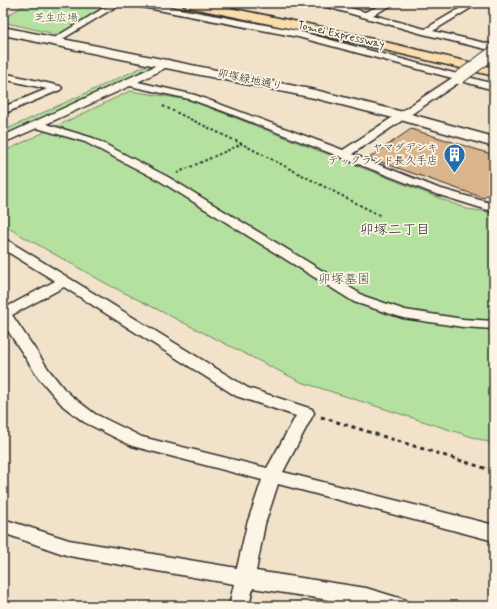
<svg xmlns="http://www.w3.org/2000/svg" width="497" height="609" font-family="Mynerve,'Klee One',sans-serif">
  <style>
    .green { fill: #b4e19f; stroke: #708665 }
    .building { fill: #dab58c; stroke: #2b2b2b }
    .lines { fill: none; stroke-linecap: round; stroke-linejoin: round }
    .street-casing { stroke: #2b2b2b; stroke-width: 3 }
    .secondary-casing { stroke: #2b2b2b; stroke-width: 3 }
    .highway-casing { stroke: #2b2b2b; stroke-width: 3 }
    .path-far1 { stroke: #2b2b2b; stroke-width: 2; stroke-dasharray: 2.5 2.5; stroke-linecap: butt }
    .path { stroke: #2b2b2b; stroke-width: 3; stroke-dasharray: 4 4; stroke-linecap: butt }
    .street { fill: #fcf5e5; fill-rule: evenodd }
    .secondary { fill: #fcf5e5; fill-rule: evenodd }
    .highway { fill: #fbddab; fill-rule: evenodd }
    .secondary-bridge-casing { stroke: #2b2b2b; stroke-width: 14; stroke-linecap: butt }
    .secondary-bridge { stroke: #fcf5e5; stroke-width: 12 }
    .labels { text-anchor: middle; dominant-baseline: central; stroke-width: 3.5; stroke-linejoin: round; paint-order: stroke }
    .far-park-label { font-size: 11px; fill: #4d5848; stroke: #fcf5e5 }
    .far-street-label { font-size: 11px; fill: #2b2b2b; stroke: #fcf5e5 }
    .far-poi-label { font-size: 11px; fill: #2b2b2b; stroke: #fcf5e5; text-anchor: end }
    .park-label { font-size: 13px; fill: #4d5848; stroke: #fcf5e5 }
    .neighbourhood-label { font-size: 14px; fill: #2b2b2b; stroke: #fcf5e5 }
  </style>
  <rect width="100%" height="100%" fill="#f2e2ca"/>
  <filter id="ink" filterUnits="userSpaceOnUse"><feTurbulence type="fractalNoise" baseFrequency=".025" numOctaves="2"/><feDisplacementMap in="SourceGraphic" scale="8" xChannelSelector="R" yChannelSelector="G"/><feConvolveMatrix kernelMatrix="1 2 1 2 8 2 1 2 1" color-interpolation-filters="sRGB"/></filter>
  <g filter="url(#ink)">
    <g class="green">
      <polygon points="29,3 110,3 59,35 3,22 3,18"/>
      <polygon points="147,65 156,67 3,137 3,131"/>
      <polygon points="130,91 190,100 467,209 494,213 494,444 301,382 107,284 3,225 3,152"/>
    </g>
    <polygon class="building" points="411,129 494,155 494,189 484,198 369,158"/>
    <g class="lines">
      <defs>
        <g id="street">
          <polygon points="112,3 122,3 56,43 53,44 49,41"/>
          <polygon points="128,3 153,4 298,31 494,84 494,90 461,81 352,154 438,188 494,204 494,212 430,192 223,111 189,99 130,86 46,124 93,138 168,177 364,296 405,310 463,319 494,321 494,329 463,327 403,318 354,302 160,181 85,142 37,128 3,143 3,136 168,60 171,61 172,63 171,65 138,82 195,95 343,150 452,78 298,37 132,5"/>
          <polygon points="319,3 332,3 365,12 386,3 396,3 373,15 425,29 469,3 479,3 433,31 494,45 494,51 423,34 320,5"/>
          <polygon points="3,73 60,86 62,88 60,90 3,114 3,107 47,89 3,79"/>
          <path d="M3,239L7,240L248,388L312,409L314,413L283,472L494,525V541L278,484L265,524L256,571L366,588L406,600L409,606H367L253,588L249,606H229L234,584L69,556L3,533V519L69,540L237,568L247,524L262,480L132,446L84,422L63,406L38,377L3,323V309L55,281L3,249ZM64,287L236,396L296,416L267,468L142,437L95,414L74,398L64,389L49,370L12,315Z"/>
        </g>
        <polygon id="secondary" points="3,27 315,90 407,113 494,137 494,147 397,119 314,98 3,35"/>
        <polygon id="highway" points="182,3 206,3 322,27 494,68 494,76 322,35 188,7 184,6"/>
      </defs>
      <use href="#street" class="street-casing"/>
      <use href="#secondary" class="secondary-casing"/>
      <use href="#highway" class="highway-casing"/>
      <g class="path-far1">
        <polyline points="163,106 242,144 381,216"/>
        <polyline points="177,173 242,144"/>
      </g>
      <polyline class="path" points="321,417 494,471"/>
      <use href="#street" class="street"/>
      <use href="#secondary" class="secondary"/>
      <use href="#highway" class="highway"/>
      <defs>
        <polyline id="secondary-bridge" points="459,78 494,52"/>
      </defs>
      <use href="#secondary-bridge" class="secondary-bridge-casing"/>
      <use href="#secondary-bridge" class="secondary-bridge"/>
    </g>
  </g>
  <defs>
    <symbol id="building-pin" viewBox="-11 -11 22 30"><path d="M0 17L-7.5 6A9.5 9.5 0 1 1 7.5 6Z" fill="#1f6fb2" stroke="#fcf5e5"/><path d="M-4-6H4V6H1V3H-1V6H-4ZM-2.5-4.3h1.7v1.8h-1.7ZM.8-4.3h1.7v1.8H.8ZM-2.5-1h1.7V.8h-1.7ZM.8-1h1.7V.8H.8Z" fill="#fff"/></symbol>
  </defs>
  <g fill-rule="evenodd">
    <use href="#building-pin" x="442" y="142" width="25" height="34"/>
  </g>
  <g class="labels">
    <g class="far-park-label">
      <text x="56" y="18">芝生広場</text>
    </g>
    <g class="far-street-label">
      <text transform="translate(341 35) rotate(13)">Tomei Expressway</text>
      <text transform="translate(250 80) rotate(12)">卯塚緑地通り</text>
    </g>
    <g class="far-poi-label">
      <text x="438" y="148">ヤマダデンキ<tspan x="438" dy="13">テックランド長久手店</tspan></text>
    </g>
    <g class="park-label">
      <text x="344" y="279">卯塚墓園</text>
    </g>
    <g class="neighbourhood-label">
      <text x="395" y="230">卯塚二丁目</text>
    </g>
  </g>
  <rect width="497" height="609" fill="none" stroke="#fcf5e5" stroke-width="16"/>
  <rect x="8" y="8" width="481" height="593" fill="none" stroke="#2b2b2b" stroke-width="1.5" filter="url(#ink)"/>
</svg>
